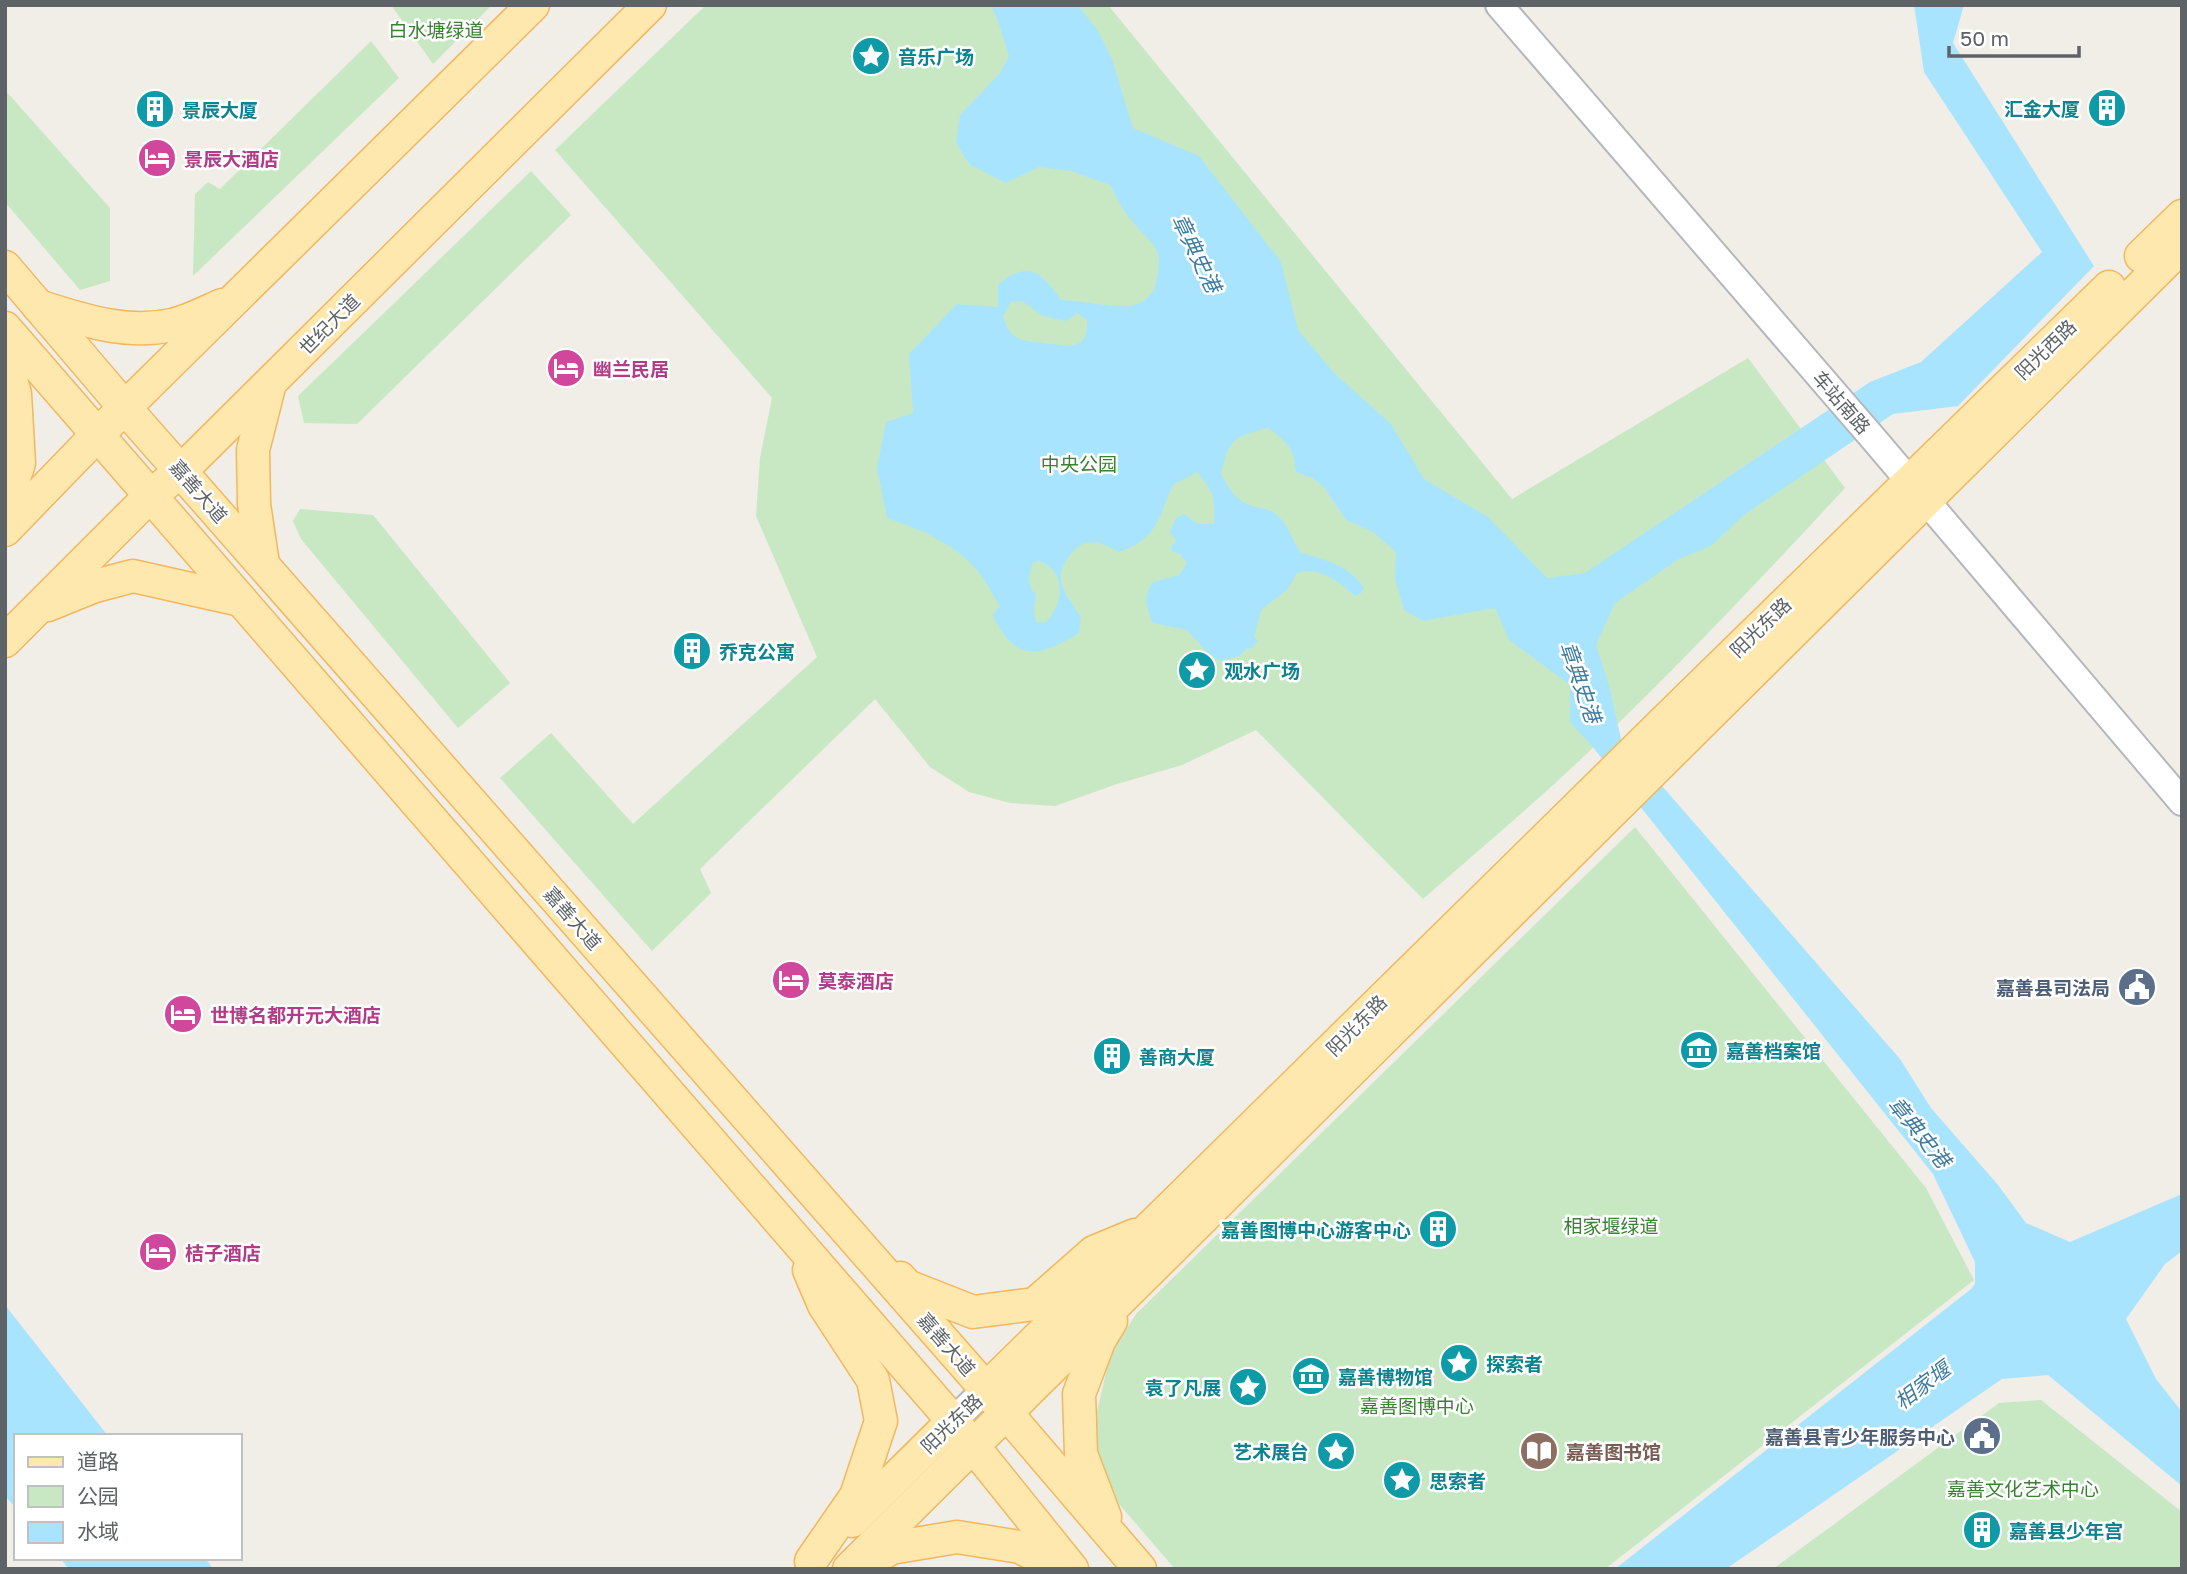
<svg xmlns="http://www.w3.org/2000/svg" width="2187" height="1574" font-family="'Golos Text','Noto Sans SC',sans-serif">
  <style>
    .green { fill: #c8e8c4 }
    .water { fill: #a9e4ff; fill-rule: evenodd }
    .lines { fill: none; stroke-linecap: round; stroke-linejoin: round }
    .minor-casing { stroke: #b4b8bb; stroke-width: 30 }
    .major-casing { stroke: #f3b75e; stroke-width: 35 }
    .minor { stroke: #fff; stroke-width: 26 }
    .major { stroke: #ffe8ae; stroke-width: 32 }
    .labels { text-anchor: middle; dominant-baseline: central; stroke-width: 5; stroke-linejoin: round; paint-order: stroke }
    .park-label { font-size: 19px; fill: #3a8133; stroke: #fff }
    .culture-label { font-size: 19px; font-weight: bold; fill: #0d838f; stroke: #fff; text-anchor: start }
    .hotel-label { font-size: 19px; font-weight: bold; fill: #b23c85; stroke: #fff; text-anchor: start }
    .street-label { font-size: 19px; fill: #5e6367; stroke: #fff }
    .service-label { font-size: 19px; font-weight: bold; fill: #4e5e75; stroke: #fff; text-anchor: end }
    .education-label { font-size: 19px; font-weight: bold; fill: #785e54; stroke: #fff; text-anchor: start }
    .water-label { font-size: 21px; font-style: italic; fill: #3d7ba1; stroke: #fff }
  </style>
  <rect width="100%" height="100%" fill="#f1ede7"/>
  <g class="green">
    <polygon points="391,5 492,5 433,64"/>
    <path d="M706,5H1108L1512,499L1748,358L1845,488C1758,582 1671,674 1578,762C1528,809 1475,853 1423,899L1256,730L1182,765L1117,784L1055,806L1010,803L969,792L930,767L875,699L700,869L711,893L652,951L500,778L551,733L633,824L817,657L756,516L760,458L772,398L555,150Z"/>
    <polygon points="371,41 399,78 193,276 195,194 208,182 220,189"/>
    <polygon points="5,90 110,208 110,281 80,290 5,202"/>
    <polygon points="531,171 571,215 357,424 304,423 298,396"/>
    <polygon points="300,509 373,515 510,683 458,728 301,539 293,521"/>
    <polygon points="1635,827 1926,1188 1974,1280 1605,1569 1175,1569 1119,1504 1100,1470 1092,1432 1111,1352 1137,1313"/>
    <polygon points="2041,1400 2182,1512 2182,1569 1773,1569 1999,1403"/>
  </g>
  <g class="water">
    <path d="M990,5H1078L1098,31L1112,59L1133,128L1199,156L1281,262L1298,330L1335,374L1391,424L1424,479L1488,517L1547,578L1585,573L1870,382L1921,362L2042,252L1924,72L1914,5H1964L1953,43L2094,266L1958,406L1893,414L1744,515L1711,546L1679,559L1615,603L1596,645L1609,686L1621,739L1900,1059L1931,1108L1998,1185L2026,1223L2070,1242L2182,1194V1251L2165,1264L2126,1319L2156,1379L2182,1412V1486L2048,1375L2002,1379L1726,1569H1615L1971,1289L1975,1284V1262L1933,1174L1592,746L1570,722V685L1509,640L1495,608L1423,621L1404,610L1395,579L1396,552L1373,532L1346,520L1323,486L1312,478L1296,472C1294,447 1287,442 1268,428C1234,437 1229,438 1221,474C1230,490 1237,503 1256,507C1264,508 1271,510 1277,515C1289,525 1292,541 1301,553C1325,559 1350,566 1364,588L1361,593L1355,596C1338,581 1320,566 1297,573L1287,590L1261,610L1254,637L1258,640L1251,649L1248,648L1239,656L1220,661L1208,653L1187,630L1152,623C1147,605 1142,598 1153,582L1179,575L1187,563L1181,555L1172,551L1171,546L1176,541L1170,532L1176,518L1184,514L1199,524H1214C1215,498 1215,492 1197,472L1173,485C1158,518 1158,539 1119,552C1099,541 1083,535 1068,558C1064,564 1060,571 1061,578C1063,594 1073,604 1081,617L1079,633C1040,657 1015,664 993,615L1000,606C994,597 989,587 983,578C961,546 922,530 887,518L877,468L886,422L913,413L909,354L957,304L998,307V285C1028,259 1042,272 1061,300C1085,301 1107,307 1131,306C1140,305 1153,295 1155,287C1166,243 1152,248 1129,217C1121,208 1116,195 1110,185L1071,171L1039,167L1006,183L970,165L956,143L960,115L1000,73L1009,56L997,18ZM1022,301L1043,316L1066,321L1077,313L1087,320C1089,352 1067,346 1045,343C1032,341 1020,343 1010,332C1007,328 1005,321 1003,317L1011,302ZM1039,561C1067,571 1064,604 1046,622H1036L1034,610L1036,594C1026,585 1029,574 1033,562Z"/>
    <polygon points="5,1305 108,1436 16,1436 16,1508 5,1496"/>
    <polygon points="60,1558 205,1558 213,1569 69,1569"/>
  </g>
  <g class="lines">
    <defs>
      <g id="minor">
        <polyline points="1499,5 1872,437 2182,802"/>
        <polyline points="953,1421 986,1389"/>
      </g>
      <g id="major">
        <polyline points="2141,256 2182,216"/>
        <polyline points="5,267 126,409 986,1389 1140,1569"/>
        <path d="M38,306C82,320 126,335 172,325C189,321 206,312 222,305"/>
        <polyline points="5,328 953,1421 1072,1569"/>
        <polyline points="5,358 15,394 19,463 5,507"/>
        <polyline points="5,530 98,434 533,5"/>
        <polyline points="263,564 254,504 253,450 270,383"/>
        <polyline points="48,605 95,586 133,576 240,600"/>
        <polyline points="5,641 150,496 181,471 650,5"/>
        <polyline points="809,1270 824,1305 873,1380 881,1421 856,1496 811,1561"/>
        <polyline points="900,1278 907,1286 973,1312 1035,1304 1094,1252 1135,1235"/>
        <polyline points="986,1389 1684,702 2109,287"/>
        <polyline points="1105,1517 1081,1454 1079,1394 1099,1341 1111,1321"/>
        <polyline points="852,1521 953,1421"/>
        <polyline points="865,1564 891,1548 957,1537 1020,1547 1061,1569"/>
        <polyline points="849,1569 2182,246"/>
      </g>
    </defs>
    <use href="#minor" class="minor-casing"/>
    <use href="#major" class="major-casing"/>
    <use href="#minor" class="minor"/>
    <use href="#major" class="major"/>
  </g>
  <defs>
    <symbol id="sight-disc" viewBox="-11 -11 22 22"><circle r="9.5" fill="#0f9aa8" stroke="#fff"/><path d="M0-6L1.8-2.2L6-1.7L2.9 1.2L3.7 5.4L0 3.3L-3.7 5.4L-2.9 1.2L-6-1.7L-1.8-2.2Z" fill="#fff"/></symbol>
    <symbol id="building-disc" viewBox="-11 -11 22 22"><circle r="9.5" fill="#0f9aa8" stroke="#fff"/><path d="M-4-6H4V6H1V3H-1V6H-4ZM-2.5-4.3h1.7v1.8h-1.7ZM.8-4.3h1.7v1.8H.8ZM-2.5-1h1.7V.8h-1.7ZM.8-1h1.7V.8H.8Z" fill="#fff"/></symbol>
    <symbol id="hotel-disc" viewBox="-11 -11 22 22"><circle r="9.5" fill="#d1479c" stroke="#fff"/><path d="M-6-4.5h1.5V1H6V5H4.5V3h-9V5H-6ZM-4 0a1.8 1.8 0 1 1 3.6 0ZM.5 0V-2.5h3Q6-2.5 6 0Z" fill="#fff"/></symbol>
    <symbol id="civic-disc" viewBox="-11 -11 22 22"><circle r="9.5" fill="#5c6f8a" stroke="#fff"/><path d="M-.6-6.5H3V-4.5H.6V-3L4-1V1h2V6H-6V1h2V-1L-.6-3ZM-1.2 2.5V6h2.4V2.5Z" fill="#fff"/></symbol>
    <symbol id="museum-disc" viewBox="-11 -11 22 22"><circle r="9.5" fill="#0f9aa8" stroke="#fff"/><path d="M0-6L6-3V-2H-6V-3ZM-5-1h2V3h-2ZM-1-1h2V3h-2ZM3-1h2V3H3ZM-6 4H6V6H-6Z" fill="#fff"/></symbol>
    <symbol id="library-disc" viewBox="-11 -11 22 22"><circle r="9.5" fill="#8d6e63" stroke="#fff"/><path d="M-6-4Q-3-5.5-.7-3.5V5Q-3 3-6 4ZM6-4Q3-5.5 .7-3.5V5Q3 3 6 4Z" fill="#fff"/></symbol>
  </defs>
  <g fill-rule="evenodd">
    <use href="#sight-disc" x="849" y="34" width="44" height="44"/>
    <use href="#building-disc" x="2085" y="86" width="44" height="44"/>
    <use href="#building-disc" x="133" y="87" width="44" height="44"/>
    <use href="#hotel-disc" x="135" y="136" width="44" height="44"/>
    <use href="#hotel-disc" x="544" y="346" width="44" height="44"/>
    <use href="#building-disc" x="670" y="629" width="44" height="44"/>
    <use href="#sight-disc" x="1175" y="648" width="44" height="44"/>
    <use href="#hotel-disc" x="769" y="958" width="44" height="44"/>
    <use href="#civic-disc" x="2115" y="965" width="44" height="44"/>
    <use href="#hotel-disc" x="161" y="992" width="44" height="44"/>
    <use href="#museum-disc" x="1677" y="1028" width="44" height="44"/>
    <use href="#building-disc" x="1090" y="1034" width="44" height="44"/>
    <use href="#building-disc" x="1416" y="1207" width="44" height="44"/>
    <use href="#hotel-disc" x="136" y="1230" width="44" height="44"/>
    <use href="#sight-disc" x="1437" y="1341" width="44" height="44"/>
    <use href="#museum-disc" x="1289" y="1354" width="44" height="44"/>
    <use href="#sight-disc" x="1226" y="1365" width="44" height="44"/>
    <use href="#civic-disc" x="1960" y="1414" width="44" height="44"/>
    <use href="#sight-disc" x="1314" y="1429" width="44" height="44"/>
    <use href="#library-disc" x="1517" y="1429" width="44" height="44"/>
    <use href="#sight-disc" x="1380" y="1458" width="44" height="44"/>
    <use href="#building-disc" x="1960" y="1508" width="44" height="44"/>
  </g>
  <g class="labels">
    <g class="park-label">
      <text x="436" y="29">白水塘绿道</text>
      <text x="1079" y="463">中央公园</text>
      <text x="1611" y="1225">相家堰绿道</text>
      <text x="1417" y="1405">嘉善图博中心</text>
      <text x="2023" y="1488">嘉善文化艺术中心</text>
    </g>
    <g class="culture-label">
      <text x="898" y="56">音乐广场</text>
      <text x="2080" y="108" text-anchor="end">汇金大厦</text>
      <text x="182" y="109">景辰大厦</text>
      <text x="719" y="651">乔克公寓</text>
      <text x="1224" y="670">观水广场</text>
      <text x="1726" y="1050">嘉善档案馆</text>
      <text x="1139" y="1056">善商大厦</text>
      <text x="1411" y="1229" text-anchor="end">嘉善图博中心游客中心</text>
      <text x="1486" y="1363">探索者</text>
      <text x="1338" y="1376">嘉善博物馆</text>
      <text x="1221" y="1387" text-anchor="end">袁了凡展</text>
      <text x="1309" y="1451" text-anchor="end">艺术展台</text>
      <text x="1429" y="1480">思索者</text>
      <text x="2009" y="1530">嘉善县少年宫</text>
    </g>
    <g class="hotel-label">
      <text x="184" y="158">景辰大酒店</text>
      <text x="593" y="368">幽兰民居</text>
      <text x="818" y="980">莫泰酒店</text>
      <text x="210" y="1014">世博名都开元大酒店</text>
      <text x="185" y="1252">桔子酒店</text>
    </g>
    <g class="street-label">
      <text transform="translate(329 324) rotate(-45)">世纪大道</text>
      <text transform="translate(2045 349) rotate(-44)">阳光西路</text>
      <text transform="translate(1842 402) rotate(49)">车站南路</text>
      <text transform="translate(199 491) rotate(49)">嘉善大道</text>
      <text transform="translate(1760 627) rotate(-44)">阳光东路</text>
      <text transform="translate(573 918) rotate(49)">嘉善大道</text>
      <text transform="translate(1356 1025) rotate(-45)">阳光东路</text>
      <text transform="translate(947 1344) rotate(49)">嘉善大道</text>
      <text transform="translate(951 1423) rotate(-44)">阳光东路</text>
    </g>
    <g class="service-label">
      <text x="2110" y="987">嘉善县司法局</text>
      <text x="1955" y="1436">嘉善县青少年服务中心</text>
    </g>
    <g class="education-label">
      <text x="1566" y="1451">嘉善图书馆</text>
    </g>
    <g class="water-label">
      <text transform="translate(1197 253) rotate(64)">章典史港</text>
      <text transform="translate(1581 682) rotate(71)">章典史港</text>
      <text transform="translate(1920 1132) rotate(51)">章典史港</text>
      <text transform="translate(1922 1385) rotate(-37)">相家堰</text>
    </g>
  </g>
  <rect width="2187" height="1574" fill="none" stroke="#5e6367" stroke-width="14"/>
  <rect x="14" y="1434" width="228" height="126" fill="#ffffff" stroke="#bfc1c2" stroke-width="2"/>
  <rect x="28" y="1457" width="35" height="10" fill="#ffe8ae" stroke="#bfc1c2" stroke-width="2"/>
  <text x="77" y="1469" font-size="21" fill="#5e6367">道路</text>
  <rect x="28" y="1486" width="35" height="21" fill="#c8e8c4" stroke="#bfc1c2" stroke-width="2"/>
  <text x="77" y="1504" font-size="21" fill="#5e6367">公园</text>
  <rect x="28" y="1522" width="35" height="21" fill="#a9e4ff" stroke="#bfc1c2" stroke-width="2"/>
  <text x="77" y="1539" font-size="21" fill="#5e6367">水域</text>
  <path d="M1949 46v10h130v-10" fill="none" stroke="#5e6367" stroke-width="3.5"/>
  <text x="1960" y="46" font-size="21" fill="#5e6367" stroke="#ffffff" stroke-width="5" paint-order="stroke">50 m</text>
</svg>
